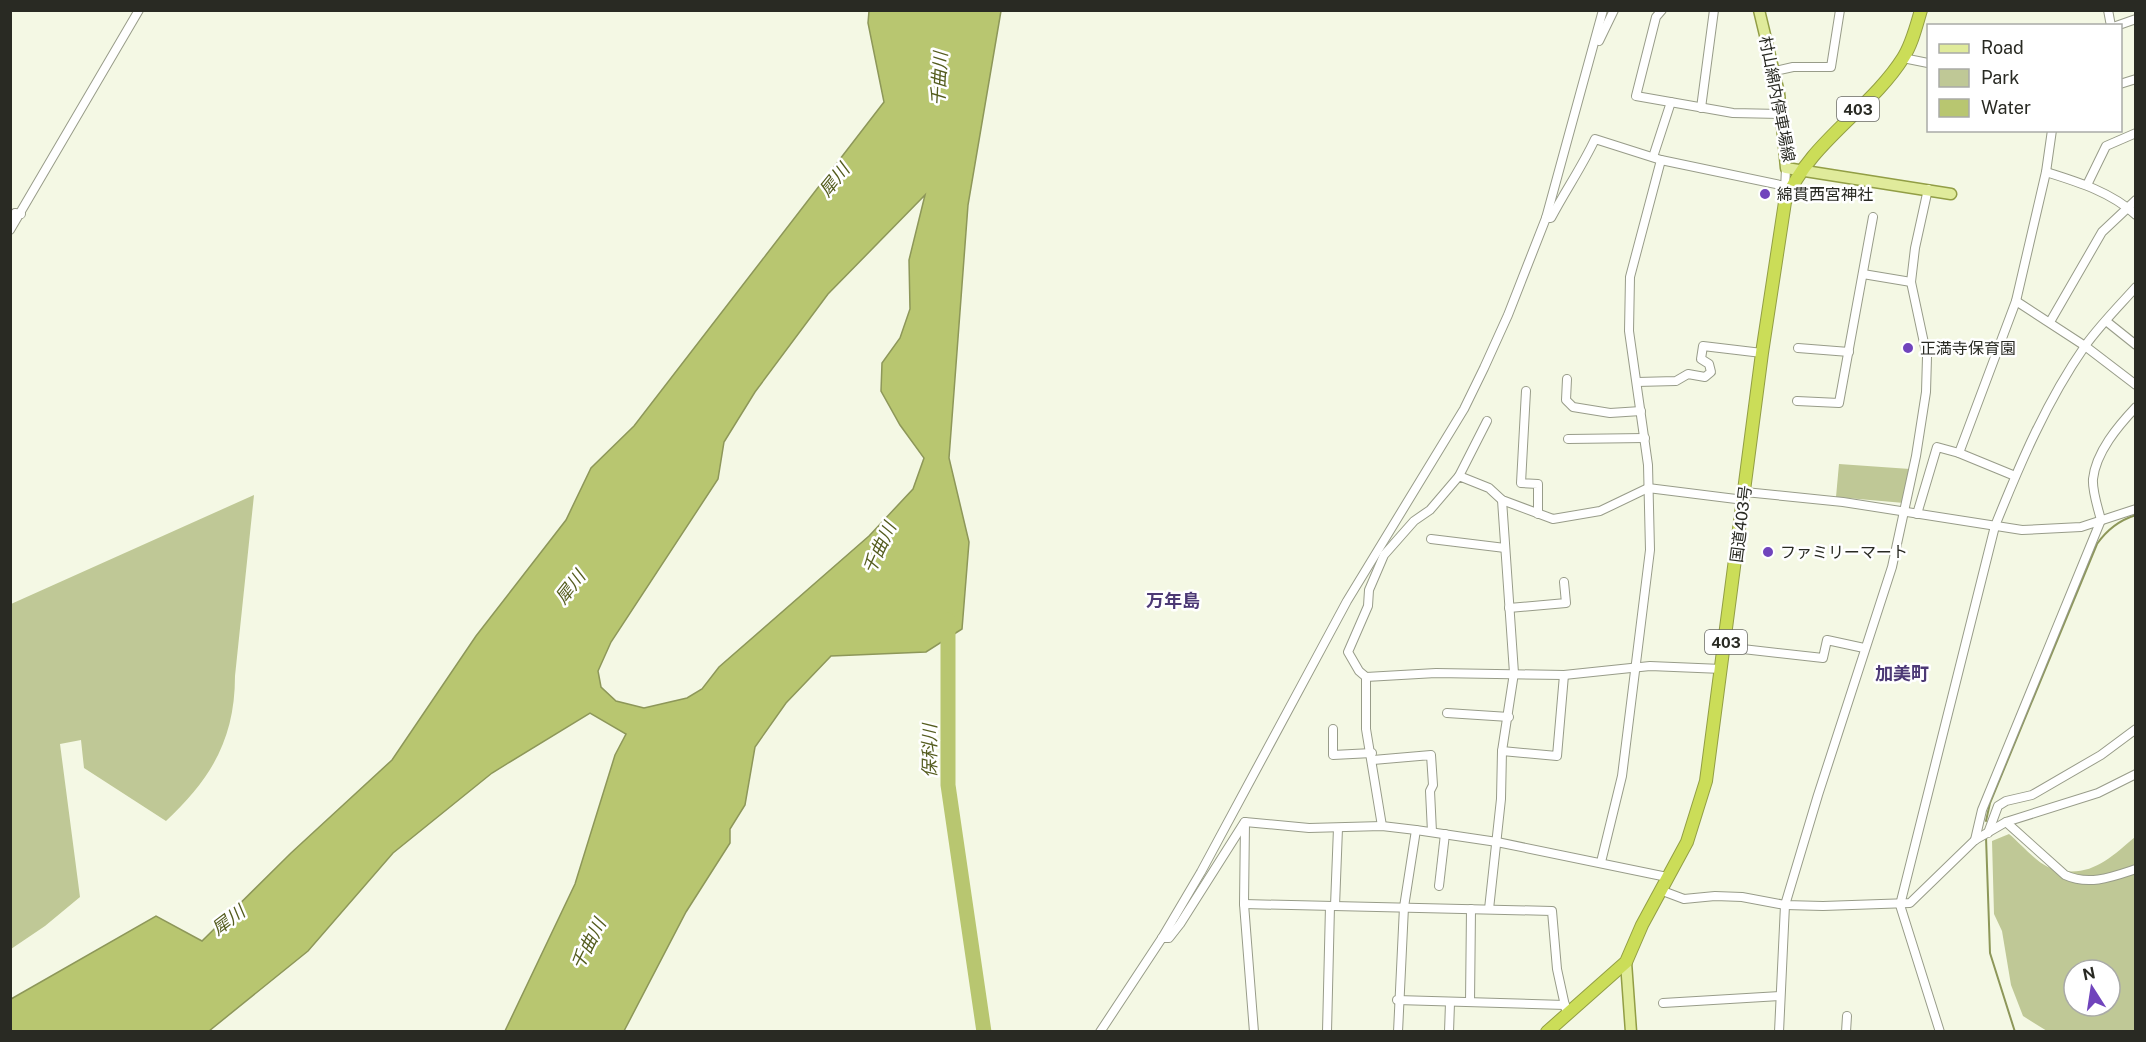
<svg xmlns="http://www.w3.org/2000/svg" width="2146" height="1042" font-family="'Public Sans','Noto Sans JP',sans-serif">
  <style>
    .green { fill: #bfc896; fill-rule: evenodd }
    .water { fill: #b8c670; stroke: #8d9759; stroke-width: 1.5; fill-rule: evenodd }
    .lines { fill: none; stroke-linecap: round; stroke-linejoin: round }
    .stream { stroke: #8d9759; stroke-width: 2 }
    .river { stroke: #b8c670; stroke-width: 15 }
    .minor-casing { stroke: #989c89; stroke-width: 10 }
    .major-casing { stroke: #929e45; stroke-width: 13 }
    .highway-casing { stroke: #929e45; stroke-width: 14 }
    .minor { stroke: #fff; stroke-width: 8 }
    .major { stroke: #e0eb9b; stroke-width: 10 }
    .highway { stroke: #cbdd58; stroke-width: 12 }
    .poi-dot { fill: #7044bc; stroke: #fff; stroke-width: 2 }
    .labels { text-anchor: middle; dominant-baseline: central; stroke-width: 5; stroke-linejoin: round; paint-order: stroke }
    .shield { fill: #fff; stroke: #696a65; stroke-width: 1.5 }
    .shield-label { font-size: 15px; font-weight: bold; fill: #292a23 }
    .street-label { font-size: 16px; fill: #292a23; stroke: #fff }
    .poi-label { font-size: 16px; fill: #292a23; stroke: #fff; text-anchor: start }
    .water-label { font-size: 18px; font-style: italic; fill: #545c1e; stroke: #fff }
    .neighbourhood-label { font-size: 18px; font-weight: bold; fill: #4c3975; stroke: #fff }
  </style>
  <rect width="100%" height="100%" fill="#f4f8e4"/>
  <g class="green">
    <polygon points="1839,464 1910,469 1904,503 1836,497"/>
    <path d="M254,495L235,676C235,739 211,779 166,821L84,768L81,740L60,744L80,897L45,926L11,949V604Z"/>
    <path d="M2009,834C2020,843 2035,861 2048,867C2087,881 2108,860 2135,837V1031H2047L2023,1016L2011,985L2002,931L1994,914L1992,841ZM2074,970H2110V1006H2074Z"/>
  </g>
  <path class="water" d="M869,11H1001L968,205L949,458L969,542L962,629L926,652L831,656L786,703L755,747L745,805L730,829V843L686,912L624,1031H505L575,884L615,755L626,734L590,713L492,773L393,853L308,951L209,1031H11V999L156,916L202,941L291,853L392,760L476,636L566,520L591,468L634,426L884,102L868,23ZM925,195L909,260L910,309L900,338L882,363L881,391L900,425L924,458L913,489L869,536L719,667L702,689L687,698L644,708L616,701L601,687L598,671L611,642L718,479L724,442L755,392L828,294Z"/>
  <g class="lines">
    <g class="stream">
      <path d="M1986,821L1990,803L2097,544C2106,531 2120,520 2136,515"/>
      <polyline points="1986,837 1990,953 2015,1032"/>
    </g>
    <polyline class="river" points="948,620 948,785 984,1032"/>
    <defs>
      <g id="minor">
        <polyline points="1662,10 1656,17 1636,96 1733,113 1782,114"/>
        <polyline points="2108,10 2111,26"/>
        <polyline points="2116,26 2136,19"/>
        <polyline points="1599,41 1614,10"/>
        <polyline points="1903,58 1928,63"/>
        <polyline points="1775,71 1793,67 1831,67 1840,10"/>
        <polyline points="2120,84 2136,79"/>
        <polyline points="1701,108 1714,10"/>
        <polyline points="1653,157 1671,102"/>
        <path d="M2046,172C2078,182 2111,192 2136,215"/>
        <polyline points="2087,185 2106,146 2136,133"/>
        <polyline points="1785,190 1786,168"/>
        <polyline points="10,218 15,213 21,214"/>
        <path d="M1546,218H1551C1565,191 1582,167 1595,139L1661,160L1785,186"/>
        <polyline points="10,230 139,10"/>
        <polyline points="1863,274 1911,282"/>
        <polyline points="2016,301 2046,172 2052,130"/>
        <polyline points="2106,321 2136,345"/>
        <polyline points="2050,322 2102,232 2136,200"/>
        <polyline points="1798,348 1849,352"/>
        <polyline points="1567,379 1566,400 1573,407 1610,413 1641,411"/>
        <polyline points="1637,382 1676,381 1688,374 1705,377 1711,372 1709,364 1701,359 1703,346 1762,353"/>
        <polyline points="1526,391 1521,483 1538,484 1538,514"/>
        <polyline points="1797,401 1839,403 1873,217"/>
        <polyline points="1568,439 1645,438"/>
        <polyline points="1459,476 1487,421"/>
        <polyline points="2015,476 1959,453 2016,301 2085,346 2136,385"/>
        <polyline points="1745,492 1843,502 2022,530 2081,527 2136,509"/>
        <polyline points="1917,514 1937,447 1959,453"/>
        <polyline points="1431,539 1505,548"/>
        <polyline points="1509,608 1566,603 1564,582"/>
        <polyline points="1725,647 1823,658 1827,640 1864,648"/>
        <polyline points="1722,669 1650,666 1564,675 1436,673 1366,677 1359,671 1348,652 1368,606 1369,590 1384,555 1414,521 1430,510 1459,476 1489,488 1502,500 1553,519 1600,511 1648,488 1744,500"/>
        <polyline points="1366,677 1366,729 1382,826"/>
        <polyline points="1447,713 1509,717"/>
        <polyline points="1333,729 1333,755 1372,753"/>
        <polyline points="1502,751 1557,756 1564,675"/>
        <polyline points="1373,760 1431,755 1433,785 1430,791 1432,832"/>
        <polyline points="1245,822 1309,828 1382,826 1416,830 1497,842 1667,877"/>
        <polyline points="1245,822 1244,904 1254,1032"/>
        <path d="M2006,822L2065,875C2089,886 2112,877 2136,869"/>
        <polyline points="1988,833 1998,806 2006,801 2032,795 2101,755 2136,729"/>
        <path d="M1975,840L1982,810L2101,520C2098,508 2092,491 2093,479C2096,452 2118,426 2136,407"/>
        <polyline points="1601,862 1622,776 1650,550 1648,465 1629,331 1630,277 1661,160"/>
        <polyline points="1439,886 1445,834"/>
        <polyline points="1660,890 1684,899 1715,896 1742,897 1785,905 1823,906 1910,903 1975,840 2006,822 2098,793 2136,774"/>
        <polyline points="1244,904 1552,911 1557,969 1567,1015"/>
        <polyline points="1335,906 1338,828"/>
        <polyline points="1489,909 1501,799 1502,751 1514,673 1502,500"/>
        <polyline points="1162,938 1169,938 1180,924 1244,823"/>
        <polyline points="1397,1000 1565,1005"/>
        <polyline points="1470,1002 1471,909"/>
        <polyline points="1663,1003 1780,996"/>
        <polyline points="1100,1032 1162,938 1201,872 1347,601 1464,409 1484,368 1508,315 1546,218 1603,10"/>
        <polyline points="1327,1032 1330,906"/>
        <polyline points="1398,1032 1404,907 1416,830"/>
        <polyline points="1449,1032 1450,1003"/>
        <polyline points="1779,1032 1785,905 1818,795 1892,567 1916,456 1926,392 1927,357 1911,282 1915,248 1928,189"/>
        <polyline points="1846,1032 1847,1016"/>
        <path d="M1940,1032L1900,905L1995,526C2020,464 2046,402 2085,346C2100,325 2119,306 2136,287"/>
      </g>
      <g id="major">
        <polyline points="1759,10 1779,93 1786,168 1951,194"/>
        <polyline points="1626,962 1631,1032"/>
      </g>
      <path id="highway" d="M1547,1032L1626,962L1642,925L1687,842L1706,781L1762,353L1785,202C1808,143 1870,110 1903,58C1912,44 1916,27 1921,10"/>
    </defs>
    <use href="#minor" class="minor-casing"/>
    <use href="#major" class="major-casing"/>
    <use href="#highway" class="highway-casing"/>
    <use href="#minor" class="minor"/>
    <use href="#major" class="major"/>
    <use href="#highway" class="highway"/>
  </g>
  <g class="poi-dot">
    <circle cx="1765" cy="194" r="6"/>
    <circle cx="1908" cy="348" r="6"/>
    <circle cx="1768" cy="552" r="6"/>
  </g>
  <g class="labels">
    <g class="shield">
      <rect x="1837" y="97" width="42" height="24" rx="4.5"/>
      <rect x="1705" y="630" width="42" height="24" rx="4.5"/>
    </g>
    <g class="shield-label">
      <text x="1858" y="109">403</text>
      <text x="1726" y="642">403</text>
    </g>
    <g class="street-label">
      <text transform="translate(1777 99) rotate(79)">村山綿内停車場線</text>
      <text transform="translate(1741 524) rotate(-83)">国道403号</text>
    </g>
    <g class="poi-label">
      <text x="1777" y="194">綿貫西宮神社</text>
      <text x="1920" y="348">正満寺保育園</text>
      <text x="1780" y="552">ファミリーマート</text>
    </g>
    <g class="water-label">
      <text transform="translate(939 79) rotate(-87)">千曲川</text>
      <text transform="translate(834 180) rotate(-51)">犀川</text>
      <text transform="translate(879 548) rotate(-65)">千曲川</text>
      <text transform="translate(570 587) rotate(-52)">犀川</text>
      <text transform="translate(929 751) rotate(-90)">保科川</text>
      <text transform="translate(228 920) rotate(-37)">犀川</text>
      <text transform="translate(588 944) rotate(-63)">千曲川</text>
    </g>
    <g class="neighbourhood-label">
      <text x="1173" y="600">万年島</text>
      <text x="1902" y="673">加美町</text>
    </g>
  </g>
  <rect width="2146" height="1042" fill="none" stroke="#292a23" stroke-width="24"/>
  <rect x="1927" y="24" width="195" height="108" fill="#ffffff" stroke="#a9aaa7" stroke-width="1.5"/>
  <rect x="1939" y="44" width="30" height="9" fill="#e0eb9b" stroke="#a9aaa7" stroke-width="1.5"/>
  <text x="1981" y="54" font-size="18" fill="#292a23">Road</text>
  <rect x="1939" y="69" width="30" height="18" fill="#bfc896" stroke="#a9aaa7" stroke-width="1.5"/>
  <text x="1981" y="84" font-size="18" fill="#292a23">Park</text>
  <rect x="1939" y="99" width="30" height="18" fill="#b8c670" stroke="#a9aaa7" stroke-width="1.5"/>
  <text x="1981" y="114" font-size="18" fill="#292a23">Water</text>
  <g transform="translate(2092 988) rotate(348)"><circle r="28" fill="#ffffff" stroke="#a9aaa7" stroke-width="1.5"/>
  <path d="M0-4.5L10 22L0 15L-10 22Z" fill="#7044bc"/>
  <text y="-9" font-size="16" font-weight="bold" text-anchor="middle" fill="#292a23">N</text>
  </g>
</svg>
